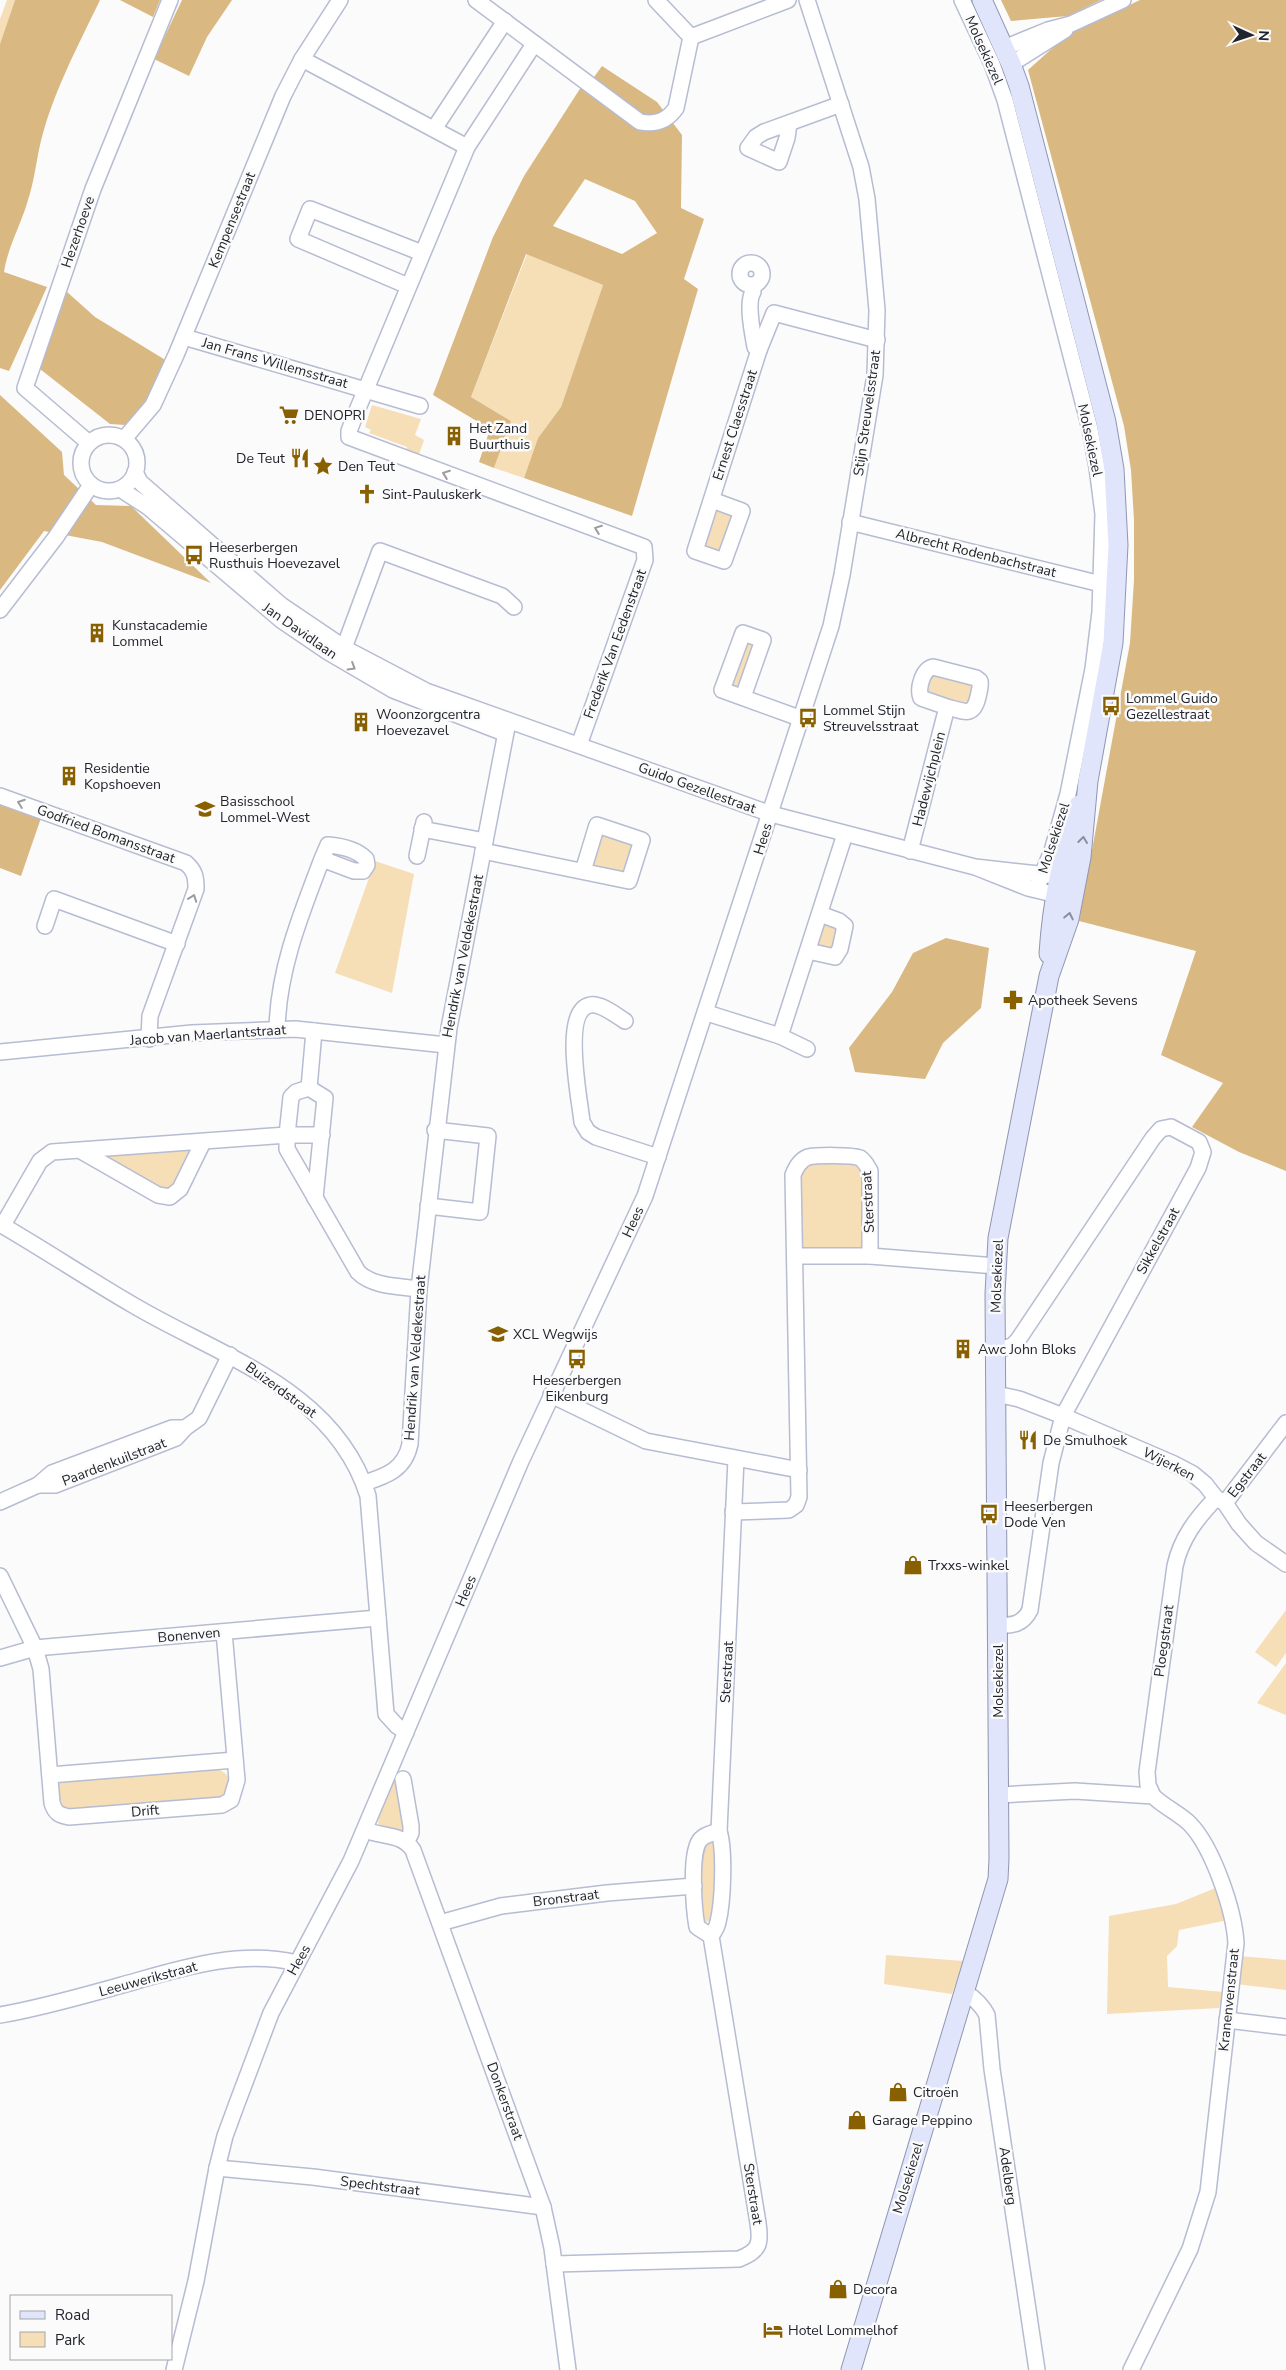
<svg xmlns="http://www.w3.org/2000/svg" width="1286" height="2370" font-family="'Nunito Sans',sans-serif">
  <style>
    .green { fill: #f6deb7 }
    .forest { fill: #d9b882; fill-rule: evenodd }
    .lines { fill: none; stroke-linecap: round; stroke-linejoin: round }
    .minor-casing { stroke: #b6bcd2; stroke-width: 18 }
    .major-casing { stroke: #9096b1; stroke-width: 21 }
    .minor { stroke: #fff; stroke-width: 15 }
    .major { stroke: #e0e5fb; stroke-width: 19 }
    .oneway { stroke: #9c9ca0 }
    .oneway2 { stroke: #8a8e9e }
    .labels { text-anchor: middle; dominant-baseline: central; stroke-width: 5; stroke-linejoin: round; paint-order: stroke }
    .street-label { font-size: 14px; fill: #22242d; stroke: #fbfbfb }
    .poi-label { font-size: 14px; fill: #22242d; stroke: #fbfbfb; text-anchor: start }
  </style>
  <rect width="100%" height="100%" fill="#fbfbfb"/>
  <g class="green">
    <polygon points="7,0 15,0 0,44 0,19"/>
    <polygon points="527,254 603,285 561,407 538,438 524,478 494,468 511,421 471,397"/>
    <polygon points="372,405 421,419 415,435 424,440 418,457 406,451 407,447 369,433 371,430 365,427"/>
    <polygon points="715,509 721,509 732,515 720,554 702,550"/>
    <polygon points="747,641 755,643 741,689 729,688"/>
    <polygon points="929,673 974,682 968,707 925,696"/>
    <polygon points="601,833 634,844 626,873 592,867"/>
    <polygon points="375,861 414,874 392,993 335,973"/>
    <polygon points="821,923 839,925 836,950 815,947"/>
    <polygon points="188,1146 193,1151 169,1194 109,1161 110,1154"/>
    <polygon points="852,1161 862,1169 863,1248 858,1251 804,1249 801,1246 800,1172 812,1162"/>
    <polygon points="1286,1610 1286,1653 1276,1667 1255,1652"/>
    <polygon points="1286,1663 1286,1715 1257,1703"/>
    <path d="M218,1769L225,1773L230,1779L228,1794L220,1798L71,1811C57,1805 54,1796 60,1783L68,1779Z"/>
    <polygon points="398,1771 408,1821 406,1835 383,1830 378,1823 379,1815"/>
    <polygon points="709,1841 717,1845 713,1919 704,1923 700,1921 701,1845"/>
    <polygon points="1218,1887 1228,1920 1179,1930 1177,1946 1167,1956 1168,1987 1223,1992 1219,2008 1107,2014 1109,1916 1176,1904"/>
    <polygon points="886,1955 963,1961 952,1994 884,1984"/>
    <polygon points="1238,1956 1286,1960 1286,1990 1236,1984"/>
  </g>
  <g class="forest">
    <path d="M15,0H100C78,46 52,94 40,145C36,163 34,182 28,200C21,225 8,246 4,272L47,287L9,371L0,368V44Z"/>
    <polygon points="120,0 160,0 153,17"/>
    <polygon points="182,0 232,0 207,37 189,76 154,59"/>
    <polygon points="1001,0 1101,0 1068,16 1011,21"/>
    <polygon points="1140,0 1286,0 1286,1171 1239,1152 1192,1127 1223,1083 1161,1055 1196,951 1079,921 1130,643 1134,580 1134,520 1131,470 1124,426 1028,70 1067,35"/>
    <path d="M602,66L657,102L682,135L681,208L704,219L684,279L698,289L632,516L524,478L538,438L561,407L603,285L526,254L471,397L511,421L494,468L479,462L490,429L433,395L493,237L524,176L583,84L594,77ZM585,179L635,201L657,233L622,254L553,226Z"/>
    <polygon points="66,291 95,317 167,361 144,403 125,425 110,424 40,369 43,348"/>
    <polygon points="0,395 62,452 64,475 96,505 131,506 211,583 102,542 44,531 0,590"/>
    <polygon points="0,800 42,815 21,876 0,868"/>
    <polygon points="946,938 989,948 981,1008 943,1043 925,1079 855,1072 849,1048 892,992 913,953"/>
  </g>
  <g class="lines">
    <defs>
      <g id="minor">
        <path d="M476,0L640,122C656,125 667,121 676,108L691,37"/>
        <polyline points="656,0 691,37 788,0"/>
        <polyline points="962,0 992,64 1005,100 1090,429 1097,467 1103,514 1100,612 1093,669 1068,794 1052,851 1039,882"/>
        <polyline points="534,44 467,147 356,413 349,431 349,437 644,547 645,560 579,745"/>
        <polyline points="1004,48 1048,30 1071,24 1123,0"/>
        <polyline points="302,59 467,147"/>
        <polyline points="1011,64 1065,30"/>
        <polyline points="789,123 787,138 779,162 748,148 756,137 764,132 841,104"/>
        <polyline points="434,129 505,21"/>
        <circle cx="751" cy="274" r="11"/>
        <polyline points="408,286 298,239 310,209 422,253"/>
        <path d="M753,292C746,303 753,335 755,347L759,350"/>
        <polyline points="184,337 420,406"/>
        <circle cx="109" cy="463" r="28"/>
        <polyline points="124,439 153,405 176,355 283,96 302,59 340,0"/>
        <polyline points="89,443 25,388 93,189 170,0"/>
        <polyline points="135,472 140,482 281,605 346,649 426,691 771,814 975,867 1028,888 1057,895 1074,888 1057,876 975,867"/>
        <polyline points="120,489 148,507 281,620 328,652 393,690 504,733"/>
        <polyline points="712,500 742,511 724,561 695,551 759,350 774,313 877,340"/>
        <polyline points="850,522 1101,584"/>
        <polyline points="0,610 56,537 91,485"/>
        <polyline points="344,648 380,551 502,596 514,607"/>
        <polyline points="743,697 763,640 743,633 722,690 802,719"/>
        <path d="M0,796L186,863C195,871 196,877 196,889L150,1016L149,1039"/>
        <polyline points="422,829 485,841"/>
        <polyline points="483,851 629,881 642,840 597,825 583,871"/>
        <path d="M910,851L947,707C964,711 973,718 978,697C979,692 981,687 980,681L976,678L933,667C923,669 917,688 921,698L947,707"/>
        <polyline points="417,856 424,822"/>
        <polyline points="45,926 54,899 177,944"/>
        <polyline points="808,951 835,957 840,949 845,926 839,921 820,914"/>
        <polyline points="707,1013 780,1036 807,1049"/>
        <path d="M625,1021C617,1016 601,1003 590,1005C561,1011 580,1100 582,1122L588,1132L596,1137L658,1157"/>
        <path d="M277,1030C278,970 301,914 322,859L354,871H363L367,865L366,859C357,850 341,846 328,845L322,859"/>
        <polyline points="780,1036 845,834"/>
        <polyline points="0,1052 192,1033 295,1029 446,1045"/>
        <polyline points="309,1088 314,1031"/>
        <polyline points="81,1151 158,1195 170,1197 180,1189 203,1142"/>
        <polyline points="315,1198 325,1098 309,1088 296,1092 291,1097 287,1135 322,1135"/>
        <polyline points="428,1206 480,1212 488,1136 435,1130"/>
        <path d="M0,1224C45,1250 88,1279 133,1305C219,1356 335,1389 368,1496L386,1714L397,1726L406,1732"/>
        <path d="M3,1225L40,1161L52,1152L287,1135V1149L358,1272C373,1287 398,1286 419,1289"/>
        <polyline points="795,1256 870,1256 996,1266"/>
        <path d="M996,1350L1012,1346L1018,1340L1153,1138L1161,1129L1171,1127L1199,1142L1203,1152L1198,1168L1063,1416L1051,1463L1030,1610C1023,1624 1013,1626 998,1625"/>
        <polyline points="996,1394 1019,1399 1063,1416 1174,1464 1193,1474 1205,1484 1216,1498 1225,1503 1239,1524 1256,1543 1286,1564"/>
        <polyline points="551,1395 646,1441 799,1470"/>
        <path d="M364,1483C387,1476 405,1469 410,1444L419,1289L449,1028L508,722"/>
        <polyline points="38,1485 55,1485 176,1438 185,1428 199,1418 230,1355"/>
        <polyline points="0,1502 38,1485 52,1473 172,1428 185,1428"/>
        <polyline points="1225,1503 1286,1423"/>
        <path d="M733,1512L789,1510L796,1505L799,1497L793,1175C796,1167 800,1160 808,1157C816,1155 853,1155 860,1158C865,1161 867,1166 870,1171V1256"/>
        <path d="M0,1576L35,1648L41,1669L52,1803C55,1813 59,1815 69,1817L222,1805L231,1800L237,1780L224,1632"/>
        <polyline points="0,1658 35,1648 378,1618"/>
        <polyline points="50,1775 235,1760"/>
        <polyline points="403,1779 411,1826 411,1833 407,1841"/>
        <path d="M999,1795L1075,1791L1153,1796C1164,1807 1179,1813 1190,1824C1213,1848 1234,1910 1236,1943L1208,2192L1190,2249L1131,2370"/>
        <path d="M1153,1796L1148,1785L1147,1772L1175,1566C1181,1538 1197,1518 1216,1498"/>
        <path d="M365,1830C382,1837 402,1833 413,1850L543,2207L552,2248L568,2370"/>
        <polyline points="719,1831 736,1459"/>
        <polyline points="440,1923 501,1906 607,1893 694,1886"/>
        <path d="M965,1992C974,1998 982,2005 987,2015L992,2069L1037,2370"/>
        <path d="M0,2015C41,2008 82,1996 122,1985C179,1969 238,1949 297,1963"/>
        <polyline points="1227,2020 1286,2027"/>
        <polyline points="217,2168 313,2177 543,2207"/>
        <path d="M554,2264L739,2259C760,2251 761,2243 758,2223L711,1936C714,1932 717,1927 718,1922C723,1902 725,1850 719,1831C713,1833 706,1834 701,1839C689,1850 694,1910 697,1927L711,1936"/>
        <polyline points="174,2370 196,2281 217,2168 225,2136 236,2106 271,2013 351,1861 521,1461 645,1196 831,626 842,575 875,375 877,310 867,199 861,167 807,0"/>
      </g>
      <g id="major">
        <path d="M1049,954C1052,905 1063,852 1079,805"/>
        <polyline points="851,2370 998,1879 999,1859 995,1294 998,1238 1005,1202 1049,976 1069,919 1081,857 1088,781 1113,643 1118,545 1114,469 1106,422 1019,86 1011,64 982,0"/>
      </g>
    </defs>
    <use href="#minor" class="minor-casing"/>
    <use href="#major" class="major-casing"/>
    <use href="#minor" class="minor"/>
    <use href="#major" class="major"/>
  </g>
  <defs><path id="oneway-chevron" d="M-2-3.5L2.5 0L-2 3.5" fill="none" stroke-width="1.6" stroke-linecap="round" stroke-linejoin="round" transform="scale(1.25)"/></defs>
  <g class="oneway">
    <use href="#oneway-chevron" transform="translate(446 474) rotate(-159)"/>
    <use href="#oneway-chevron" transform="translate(598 529) rotate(-159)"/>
    <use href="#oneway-chevron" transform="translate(352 667) rotate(31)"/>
    <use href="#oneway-chevron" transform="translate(21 803) rotate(-160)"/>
    <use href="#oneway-chevron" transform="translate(193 898) rotate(-70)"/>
  </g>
  <g class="oneway2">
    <use href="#oneway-chevron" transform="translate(1083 840) rotate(-83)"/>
    <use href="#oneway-chevron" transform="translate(1069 916) rotate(-78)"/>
  </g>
  <defs>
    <symbol id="supermarket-bare" viewBox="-9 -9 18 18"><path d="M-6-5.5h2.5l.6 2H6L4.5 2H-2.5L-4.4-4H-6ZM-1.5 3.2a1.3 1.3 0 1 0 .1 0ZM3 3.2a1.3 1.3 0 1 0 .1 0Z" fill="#896000" stroke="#fbfbfb" stroke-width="2.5" paint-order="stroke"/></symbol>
    <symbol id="building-bare" viewBox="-9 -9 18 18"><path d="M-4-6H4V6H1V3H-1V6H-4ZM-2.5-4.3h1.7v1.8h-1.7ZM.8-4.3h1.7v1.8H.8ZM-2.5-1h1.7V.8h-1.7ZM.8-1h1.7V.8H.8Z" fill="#896000" stroke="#fbfbfb" stroke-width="2.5" paint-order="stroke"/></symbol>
    <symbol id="restaurant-bare" viewBox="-9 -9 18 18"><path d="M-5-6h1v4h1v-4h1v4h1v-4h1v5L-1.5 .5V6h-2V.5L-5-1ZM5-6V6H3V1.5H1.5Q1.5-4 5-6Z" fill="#896000" stroke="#fbfbfb" stroke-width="2.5" paint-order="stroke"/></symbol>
    <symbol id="sight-bare" viewBox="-9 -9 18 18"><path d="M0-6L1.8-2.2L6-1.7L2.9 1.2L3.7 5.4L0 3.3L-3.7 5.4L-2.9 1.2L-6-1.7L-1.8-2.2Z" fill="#896000" stroke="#fbfbfb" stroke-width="2.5" paint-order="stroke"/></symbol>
    <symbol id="church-bare" viewBox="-9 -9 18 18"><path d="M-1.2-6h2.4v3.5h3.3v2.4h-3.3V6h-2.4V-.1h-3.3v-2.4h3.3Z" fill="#896000" stroke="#fbfbfb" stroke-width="2.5" paint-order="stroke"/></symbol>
    <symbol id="bus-bare" viewBox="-9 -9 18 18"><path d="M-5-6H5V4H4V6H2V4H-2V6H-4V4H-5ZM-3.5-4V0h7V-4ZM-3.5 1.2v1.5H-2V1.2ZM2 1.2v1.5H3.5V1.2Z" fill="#896000" stroke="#fbfbfb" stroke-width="2.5" paint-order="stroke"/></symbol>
    <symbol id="school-bare" viewBox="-9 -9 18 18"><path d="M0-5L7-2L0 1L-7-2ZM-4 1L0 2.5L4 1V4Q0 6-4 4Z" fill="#896000" stroke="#fbfbfb" stroke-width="2.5" paint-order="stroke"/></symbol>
    <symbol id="pharmacy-bare" viewBox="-9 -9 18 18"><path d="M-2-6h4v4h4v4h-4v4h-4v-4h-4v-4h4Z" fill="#896000" stroke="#fbfbfb" stroke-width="2.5" paint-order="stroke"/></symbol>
    <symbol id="shop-bare" viewBox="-9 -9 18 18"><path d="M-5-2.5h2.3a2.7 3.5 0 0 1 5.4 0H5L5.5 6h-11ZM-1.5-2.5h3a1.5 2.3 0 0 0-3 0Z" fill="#896000" stroke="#fbfbfb" stroke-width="2.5" paint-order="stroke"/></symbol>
    <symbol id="hotel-bare" viewBox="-9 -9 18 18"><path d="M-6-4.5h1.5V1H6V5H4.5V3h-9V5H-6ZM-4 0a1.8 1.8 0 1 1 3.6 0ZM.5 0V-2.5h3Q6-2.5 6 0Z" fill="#896000" stroke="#fbfbfb" stroke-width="2.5" paint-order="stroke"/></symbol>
  </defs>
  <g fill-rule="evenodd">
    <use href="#supermarket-bare" x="275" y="401" width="28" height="28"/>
    <use href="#building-bare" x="440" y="422" width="28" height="28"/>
    <use href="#restaurant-bare" x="286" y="444" width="28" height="28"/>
    <use href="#sight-bare" x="309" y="452" width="28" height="28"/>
    <use href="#church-bare" x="353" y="480" width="28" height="28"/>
    <use href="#bus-bare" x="180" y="541" width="28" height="28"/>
    <use href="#building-bare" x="83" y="619" width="28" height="28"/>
    <use href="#bus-bare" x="1097" y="692" width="28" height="28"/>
    <use href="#bus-bare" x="794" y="704" width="28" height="28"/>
    <use href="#building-bare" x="347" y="708" width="28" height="28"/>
    <use href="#building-bare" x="55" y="762" width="28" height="28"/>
    <use href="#school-bare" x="191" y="795" width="28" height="28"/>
    <use href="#pharmacy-bare" x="999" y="986" width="28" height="28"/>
    <use href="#school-bare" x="484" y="1320" width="28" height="28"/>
    <use href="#building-bare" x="949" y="1335" width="28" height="28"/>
    <use href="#bus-bare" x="563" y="1345" width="28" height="28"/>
    <use href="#restaurant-bare" x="1014" y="1426" width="28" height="28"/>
    <use href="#bus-bare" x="975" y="1500" width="28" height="28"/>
    <use href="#shop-bare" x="899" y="1551" width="28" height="28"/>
    <use href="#shop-bare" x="884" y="2078" width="28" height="28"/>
    <use href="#shop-bare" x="843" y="2106" width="28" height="28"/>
    <use href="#shop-bare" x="824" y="2275" width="28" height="28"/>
    <use href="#hotel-bare" x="759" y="2316" width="28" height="28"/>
  </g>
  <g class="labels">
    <g class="street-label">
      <text transform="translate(984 50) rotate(66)">Molsekiezel</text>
      <text transform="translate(232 220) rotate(-68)">Kempensestraat</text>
      <text transform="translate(78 232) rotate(-71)">Hezerhoeve</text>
      <text transform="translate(275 363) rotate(16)">Jan Frans Willemsstraat</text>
      <text transform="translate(867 413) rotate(-82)">Stijn Streuvelsstraat</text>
      <text transform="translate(735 425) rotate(-72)">Ernest Claesstraat</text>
      <text transform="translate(1090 440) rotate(78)">Molsekiezel</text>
      <text transform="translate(976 553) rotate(14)">Albrecht Rodenbachstraat</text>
      <text transform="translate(300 631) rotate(35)">Jan Davidlaan</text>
      <text transform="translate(615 644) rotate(-70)">Frederik Van Eedenstraat</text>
      <text transform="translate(929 779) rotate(-76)">Hadewijchplein</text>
      <text transform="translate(697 788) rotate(20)">Guido Gezellestraat</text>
      <text transform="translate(106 834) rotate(20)">Godfried Bomansstraat</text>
      <text transform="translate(1054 838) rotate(-72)">Molsekiezel</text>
      <text transform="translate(763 839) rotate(-73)">Hees</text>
      <text transform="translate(463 956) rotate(-79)">Hendrik van Veldekestraat</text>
      <text transform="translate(208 1035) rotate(-4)">Jacob van Maerlantstraat</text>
      <text transform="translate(868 1202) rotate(-93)">Sterstraat</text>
      <text transform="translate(633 1222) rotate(-65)">Hees</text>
      <text transform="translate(1158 1241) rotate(-61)">Sikkelstraat</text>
      <text transform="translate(997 1276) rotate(-88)">Molsekiezel</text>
      <text transform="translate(415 1358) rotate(-86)">Hendrik van Veldekestraat</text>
      <text transform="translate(281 1390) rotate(36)">Buizerdstraat</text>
      <text transform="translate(114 1462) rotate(-21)">Paardenkuilstraat</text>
      <text transform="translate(1169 1464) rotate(27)">Wijerken</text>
      <text transform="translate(1247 1475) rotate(-52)">Egstraat</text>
      <text transform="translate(466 1591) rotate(-67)">Hees</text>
      <text transform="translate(189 1635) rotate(-5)">Bonenven</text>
      <text transform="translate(1164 1641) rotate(-82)">Ploegstraat</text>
      <text transform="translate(727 1672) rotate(-87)">Sterstraat</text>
      <text transform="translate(998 1681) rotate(-90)">Molsekiezel</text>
      <text transform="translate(145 1811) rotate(-5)">Drift</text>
      <text transform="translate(566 1898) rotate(-7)">Bronstraat</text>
      <text transform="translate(299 1960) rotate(-61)">Hees</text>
      <text transform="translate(148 1979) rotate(-15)">Leeuwerikstraat</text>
      <text transform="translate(1229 2000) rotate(-84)">Kranenvenstraat</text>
      <text transform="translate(505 2101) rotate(70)">Donkerstraat</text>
      <text transform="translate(1008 2176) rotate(82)">Adelberg</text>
      <text transform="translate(908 2178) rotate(-73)">Molsekiezel</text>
      <text transform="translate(380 2186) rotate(7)">Spechtstraat</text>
      <text transform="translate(753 2194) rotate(81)">Sterstraat</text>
    </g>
    <g class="poi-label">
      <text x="304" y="415">DENOPRI</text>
      <text x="469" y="428">Het Zand<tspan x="469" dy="16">Buurthuis</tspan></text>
      <text x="285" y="458" text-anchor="end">De Teut</text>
      <text x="338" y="466">Den Teut</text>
      <text x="382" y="494">Sint-Pauluskerk</text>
      <text x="209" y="547">Heeserbergen<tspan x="209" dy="16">Rusthuis Hoevezavel</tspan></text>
      <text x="112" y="625">Kunstacademie<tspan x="112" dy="16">Lommel</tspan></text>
      <text x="1126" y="698">Lommel Guido<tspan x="1126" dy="16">Gezellestraat</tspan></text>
      <text x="823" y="710">Lommel Stijn<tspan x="823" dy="16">Streuvelsstraat</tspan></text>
      <text x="376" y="714">Woonzorgcentra<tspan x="376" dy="16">Hoevezavel</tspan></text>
      <text x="84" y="768">Residentie<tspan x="84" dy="16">Kopshoeven</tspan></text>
      <text x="220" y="801">Basisschool<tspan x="220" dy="16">Lommel-West</tspan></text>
      <text x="1028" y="1000">Apotheek Sevens</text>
      <text x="513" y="1334">XCL Wegwijs</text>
      <text x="978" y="1349">Awc John Bloks</text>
      <text x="577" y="1380" text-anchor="middle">Heeserbergen<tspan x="577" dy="16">Eikenburg</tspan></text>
      <text x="1043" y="1440">De Smulhoek</text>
      <text x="1004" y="1506">Heeserbergen<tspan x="1004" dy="16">Dode Ven</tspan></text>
      <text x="928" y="1565">Trxxs-winkel</text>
      <text x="913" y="2092">Citroën</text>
      <text x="872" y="2120">Garage Peppino</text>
      <text x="853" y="2289">Decora</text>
      <text x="788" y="2330">Hotel Lommelhof</text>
    </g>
  </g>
  <rect x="10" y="2295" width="162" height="65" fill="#fbfbfb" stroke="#a4a5a9"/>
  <rect x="20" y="2311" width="25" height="8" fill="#e0e5fb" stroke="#a4a5a9"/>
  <text x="55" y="2320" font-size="15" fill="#22242d">Road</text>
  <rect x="20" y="2332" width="25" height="15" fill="#f6deb7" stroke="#a4a5a9"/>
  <text x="55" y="2345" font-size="15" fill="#22242d">Park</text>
  <g transform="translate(1251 35) rotate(93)" stroke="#fbfbfb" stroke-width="4" paint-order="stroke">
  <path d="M0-4L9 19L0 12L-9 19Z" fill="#22242d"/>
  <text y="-8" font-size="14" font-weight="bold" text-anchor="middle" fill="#22242d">N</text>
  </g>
</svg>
